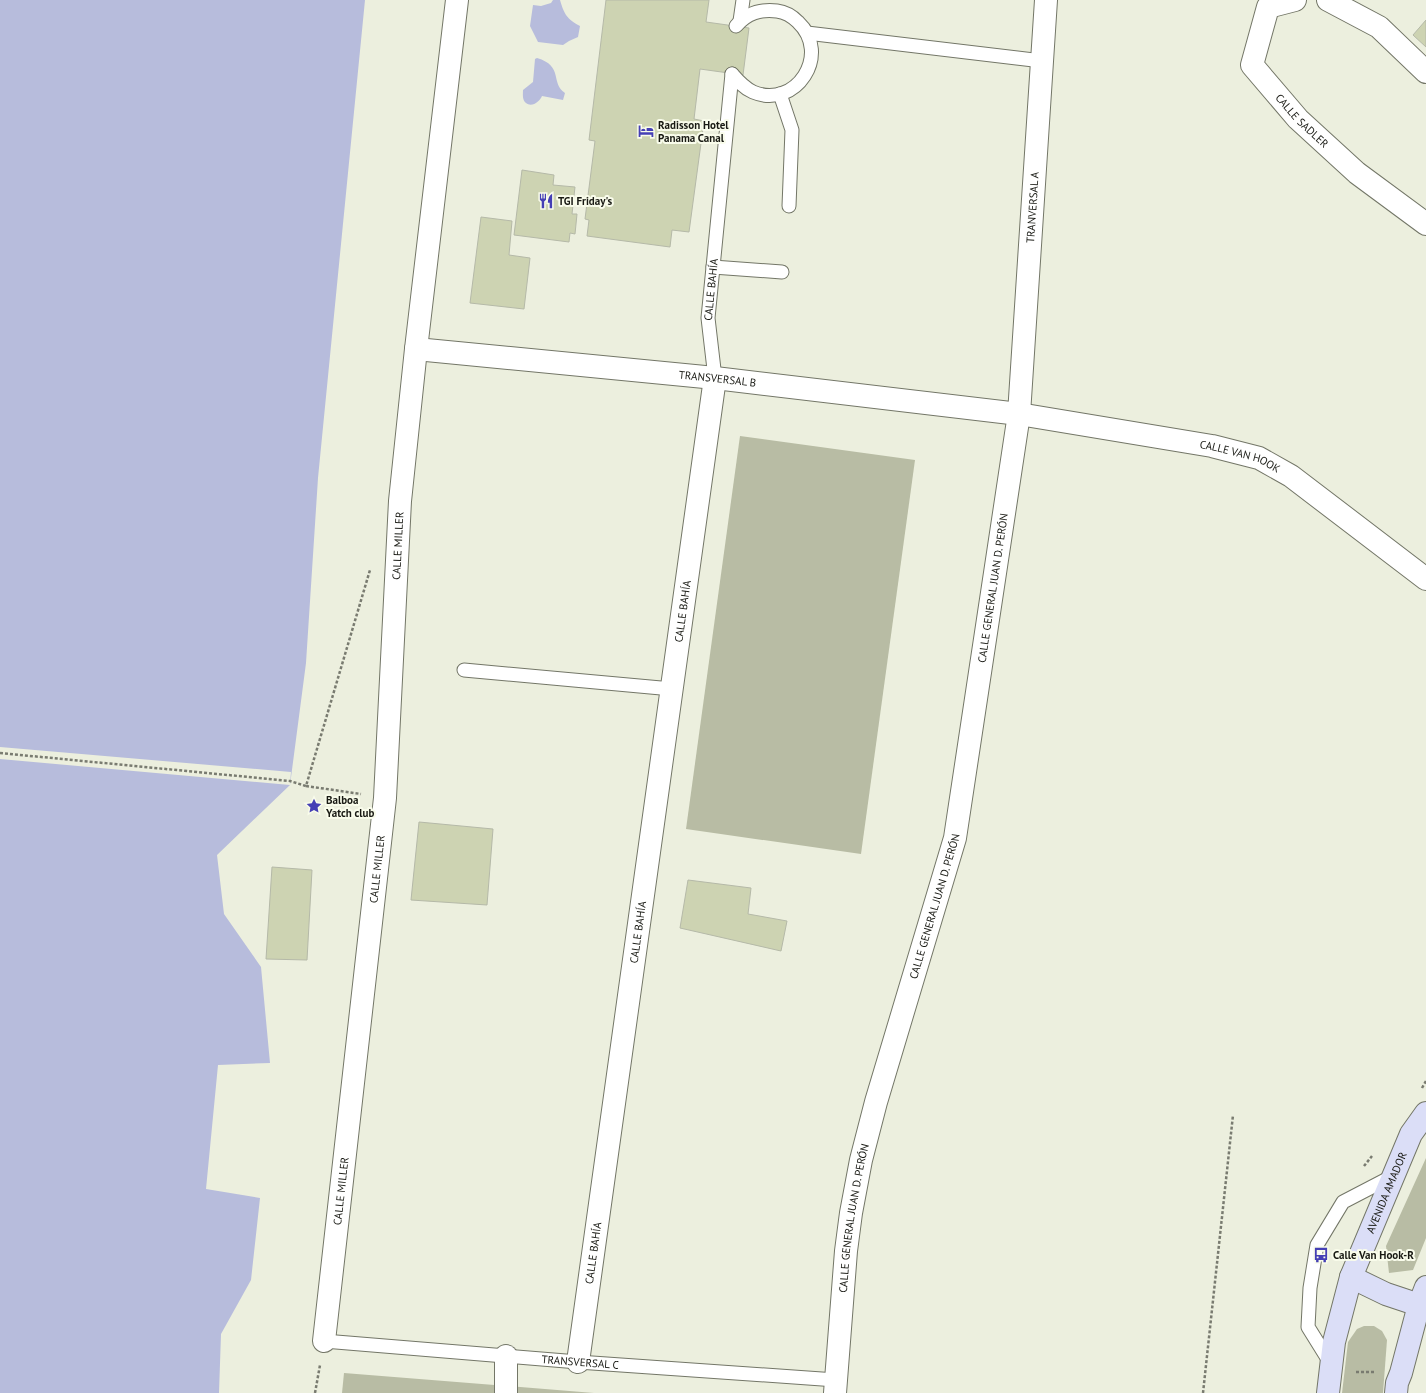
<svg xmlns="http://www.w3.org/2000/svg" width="1426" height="1393" font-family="'PT Sans',sans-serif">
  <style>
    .green { fill: #b8bca4 }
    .water { fill: #b7bcdc }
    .pier { fill: #ecefde }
    .building { fill: #cdd3b2; stroke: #b5b9a8 }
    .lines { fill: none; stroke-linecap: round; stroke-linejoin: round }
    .service-casing { stroke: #737667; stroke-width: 15 }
    .minor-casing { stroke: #737667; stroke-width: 24 }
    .secondary-casing { stroke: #737667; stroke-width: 24 }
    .path { stroke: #797b70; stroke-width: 2.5; stroke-dasharray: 3 2; stroke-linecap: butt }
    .service { stroke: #fff; stroke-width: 13 }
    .minor { stroke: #fff; stroke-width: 22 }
    .secondary { stroke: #dbdef7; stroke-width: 22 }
    .labels { text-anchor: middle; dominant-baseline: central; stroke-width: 4; stroke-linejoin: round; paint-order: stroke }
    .street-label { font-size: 11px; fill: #181913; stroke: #f9fceb }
    .poi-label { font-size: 11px; font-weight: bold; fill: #181913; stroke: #f9fceb; text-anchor: start }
  </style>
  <rect width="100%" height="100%" fill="#ecefde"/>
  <g class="green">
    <polygon points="740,436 915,460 861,854 686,829"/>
    <polygon points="1426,1158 1426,1238 1413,1270 1389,1273 1386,1246"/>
    <polygon points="1364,1326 1374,1326 1382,1331 1387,1340 1383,1393 1342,1393 1348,1342 1357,1329"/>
    <polygon points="344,1373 594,1393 342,1393"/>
  </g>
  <g class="water">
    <polygon points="0,0 365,0 318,478 306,663 290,785 217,855 224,914 261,967 270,1063 218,1065 206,1189 260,1198 251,1280 221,1334 219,1393 0,1393"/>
    <path d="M553,0H560C564,14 567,19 580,26L578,37L569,41L563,45L538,42L530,26L533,5L541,6L551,3Z"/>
    <path d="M537,58C564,66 550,83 565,93L563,100L542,96C540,101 532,108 526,103C522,100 523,94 523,90L533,82L535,59Z"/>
  </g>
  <polygon class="pier" points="0,747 291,772 290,785 0,759"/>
  <g class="building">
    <polygon points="606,0 709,0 706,22 749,28 743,75 700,69 694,119 704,121 689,232 672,230 670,247 587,236 589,220 585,219 595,141 589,140"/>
    <polygon points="1426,20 1426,47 1413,35"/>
    <polygon points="522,170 554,175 553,185 575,187 572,214 577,214 575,234 570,233 569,242 514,235"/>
    <polygon points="481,217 512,221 509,255 530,258 524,309 470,303"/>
    <polygon points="419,822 493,829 487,905 411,900"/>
    <polygon points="272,867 312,870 307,960 266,959"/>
    <polygon points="688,880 751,888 748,914 787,921 781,951 680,928"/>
  </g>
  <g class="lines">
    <defs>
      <g id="service">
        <polyline points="740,21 743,0"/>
        <polyline points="807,33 1042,61"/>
        <path d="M732,74C738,81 744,88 753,92C796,110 832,54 798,22C792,16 785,12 777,11C760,9 747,13 736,26"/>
        <polyline points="780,94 792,130 789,206"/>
        <polyline points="713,267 782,272"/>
        <path id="s1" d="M715,378L708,318L732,74"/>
        <polyline points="464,670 672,689"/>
        <path id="s2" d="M324,1341L578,1362L836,1380"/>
        <polyline points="1331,1364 1308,1327 1310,1288 1317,1245 1343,1202 1393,1176"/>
      </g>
      <g id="minor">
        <path id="s3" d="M1295,0L1268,7L1252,65L1298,119L1357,173L1426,224"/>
        <polyline points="1328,0 1379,27 1426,72"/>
        <path id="s4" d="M416,349L715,378L1019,414L1212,446L1259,458L1291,476L1426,579"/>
        <path id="s5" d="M324,1341L385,798L400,501L416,349L457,0"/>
        <polyline points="506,1356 506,1393"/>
        <path id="s6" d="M578,1362L715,378"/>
        <path id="s7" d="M835,1393L846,1251L851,1213L861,1160L876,1102L955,838L1019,414L1046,0"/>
      </g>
      <g id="secondary">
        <polyline points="1351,1277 1386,1294 1419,1305"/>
        <path id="s8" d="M1328,1393L1334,1342L1351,1277L1411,1134L1426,1113"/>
        <polyline points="1396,1393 1397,1383 1401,1373 1419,1305 1426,1287"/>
      </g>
    </defs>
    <use href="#service" class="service-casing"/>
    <use href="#minor" class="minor-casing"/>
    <use href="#secondary" class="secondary-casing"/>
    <g class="path">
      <polyline points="0,753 290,781 306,786 370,570"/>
      <polyline points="306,786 361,794"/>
      <polyline points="1422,1088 1426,1081"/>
      <polyline points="1364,1166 1372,1156"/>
      <polyline points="1356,1372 1375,1372"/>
      <polyline points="315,1393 320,1365"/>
      <polyline points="1203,1393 1233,1115"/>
    </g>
    <use href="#service" class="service"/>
    <use href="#minor" class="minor"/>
    <use href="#secondary" class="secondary"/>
  </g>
  <defs>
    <symbol id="hotel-bare" viewBox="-9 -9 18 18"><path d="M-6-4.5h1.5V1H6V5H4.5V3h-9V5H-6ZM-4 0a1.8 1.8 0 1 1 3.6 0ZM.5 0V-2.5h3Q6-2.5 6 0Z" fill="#453fb5" stroke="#f9fceb" stroke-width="2.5" paint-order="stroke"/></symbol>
    <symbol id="restaurant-bare" viewBox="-9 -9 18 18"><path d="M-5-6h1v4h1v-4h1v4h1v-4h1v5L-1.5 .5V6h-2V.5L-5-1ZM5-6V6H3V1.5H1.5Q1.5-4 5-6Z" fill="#453fb5" stroke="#f9fceb" stroke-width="2.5" paint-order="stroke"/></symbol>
    <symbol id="sight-bare" viewBox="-9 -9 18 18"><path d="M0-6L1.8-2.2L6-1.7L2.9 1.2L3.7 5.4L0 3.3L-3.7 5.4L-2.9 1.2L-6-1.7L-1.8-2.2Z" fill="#453fb5" stroke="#f9fceb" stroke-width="2.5" paint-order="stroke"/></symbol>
    <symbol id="bus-bare" viewBox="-9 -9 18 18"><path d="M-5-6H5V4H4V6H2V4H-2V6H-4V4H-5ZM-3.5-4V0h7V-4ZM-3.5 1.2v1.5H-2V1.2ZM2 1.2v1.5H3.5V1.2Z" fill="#453fb5" stroke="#f9fceb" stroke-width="2.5" paint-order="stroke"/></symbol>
  </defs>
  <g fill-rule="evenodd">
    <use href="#hotel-bare" x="635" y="120" width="22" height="22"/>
    <use href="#restaurant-bare" x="535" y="190" width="22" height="22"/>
    <use href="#sight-bare" x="303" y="795" width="22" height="22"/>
    <use href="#bus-bare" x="1310" y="1244" width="22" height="22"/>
  </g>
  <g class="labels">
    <g class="street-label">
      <text stroke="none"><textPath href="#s3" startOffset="163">CALLE SADLER</textPath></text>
      <text stroke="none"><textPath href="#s7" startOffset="1206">TRANVERSAL A</textPath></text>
      <text stroke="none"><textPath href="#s1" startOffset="89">CALLE BAHÍA</textPath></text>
      <text stroke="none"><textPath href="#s4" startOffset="303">TRANSVERSAL B</textPath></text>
      <text stroke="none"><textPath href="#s4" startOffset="832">CALLE VAN HOOK</textPath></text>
      <text stroke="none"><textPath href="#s5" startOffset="799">CALLE MILLER</textPath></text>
      <text stroke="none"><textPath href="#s7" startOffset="823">CALLE GENERAL JUAN D. PERÓN</textPath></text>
      <text stroke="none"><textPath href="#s6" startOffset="758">CALLE BAHÍA</textPath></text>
      <text stroke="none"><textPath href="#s5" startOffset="475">CALLE MILLER</textPath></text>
      <text stroke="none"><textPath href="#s7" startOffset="499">CALLE GENERAL JUAN D. PERÓN</textPath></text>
      <text stroke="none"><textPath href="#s6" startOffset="434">CALLE BAHÍA</textPath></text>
      <text stroke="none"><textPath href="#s5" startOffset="151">CALLE MILLER</textPath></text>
      <text stroke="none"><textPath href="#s8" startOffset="210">AVENIDA AMADOR</textPath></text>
      <text stroke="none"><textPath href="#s7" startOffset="176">CALLE GENERAL JUAN D. PERÓN</textPath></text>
      <text stroke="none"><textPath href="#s6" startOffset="110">CALLE BAHÍA</textPath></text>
      <text stroke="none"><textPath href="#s2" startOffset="257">TRANSVERSAL C</textPath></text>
    </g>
    <g class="poi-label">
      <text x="658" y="125">Radisson Hotel<tspan x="658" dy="13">Panama Canal</tspan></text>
      <text x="558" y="201">TGI Friday's</text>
      <text x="326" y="800">Balboa<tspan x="326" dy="13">Yatch club</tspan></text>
      <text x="1333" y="1255">Calle Van Hook-R</text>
    </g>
  </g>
</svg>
